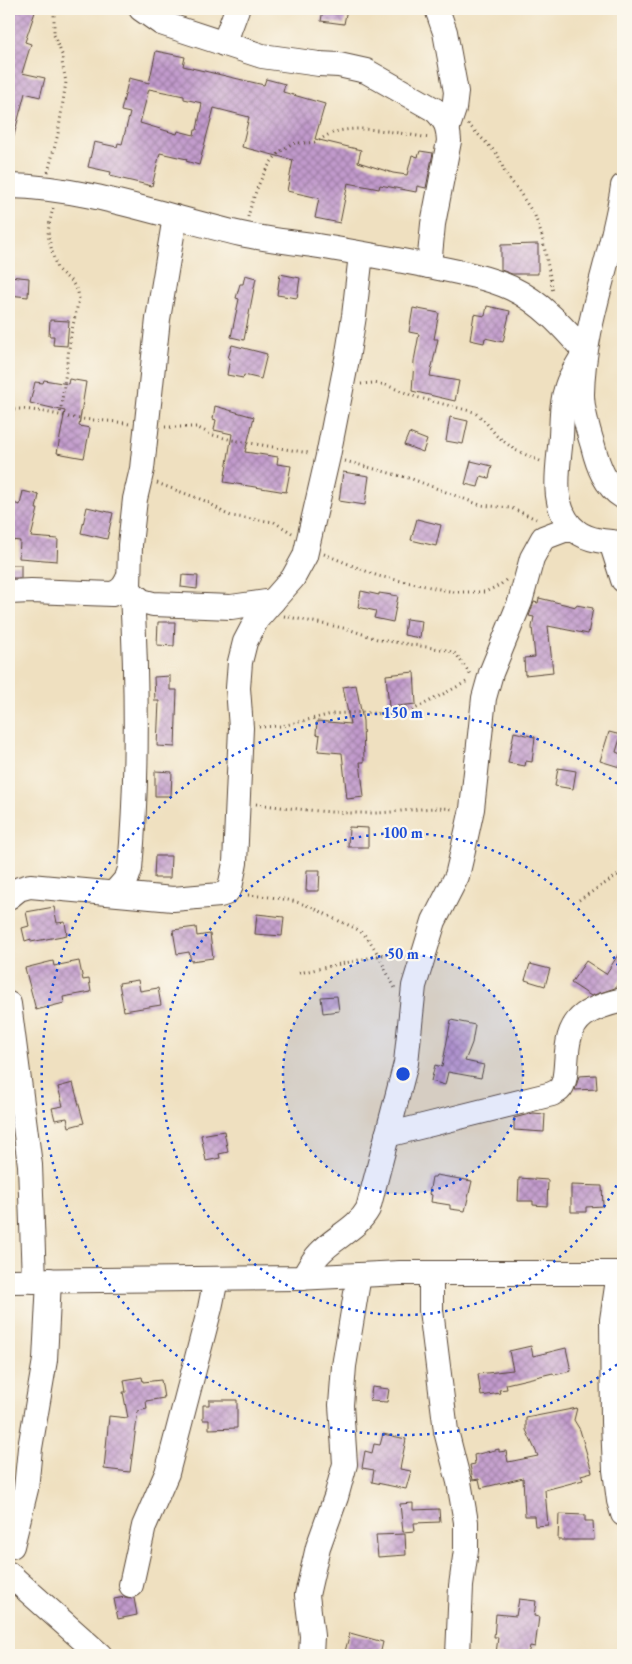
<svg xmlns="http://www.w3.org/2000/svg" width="632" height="1664" font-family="'EB Garamond',serif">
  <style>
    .building { fill: url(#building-cross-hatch); fill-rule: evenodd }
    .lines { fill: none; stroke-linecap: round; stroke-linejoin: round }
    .minor-casing { stroke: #564536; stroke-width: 26 }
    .path { stroke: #564536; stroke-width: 3; stroke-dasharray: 1 4; stroke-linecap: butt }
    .minor { stroke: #fff; stroke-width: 24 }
    .ring { fill: none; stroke: #1d4ed8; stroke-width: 2.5; stroke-dasharray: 2.5 5 }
    .centre { fill: #1d4ed8; stroke: #fbf7ec; stroke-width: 2.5 }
    .ring-label { font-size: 15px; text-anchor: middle; font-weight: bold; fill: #1d4ed8; stroke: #fbf7ec; stroke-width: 4.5; stroke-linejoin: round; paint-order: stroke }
  </style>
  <defs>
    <pattern id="building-cross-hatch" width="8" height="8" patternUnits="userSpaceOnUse" patternTransform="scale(1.25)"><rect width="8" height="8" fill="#c19acc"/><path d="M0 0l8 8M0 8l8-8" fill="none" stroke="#9e7ea5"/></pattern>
  </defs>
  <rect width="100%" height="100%" fill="#fbf7ec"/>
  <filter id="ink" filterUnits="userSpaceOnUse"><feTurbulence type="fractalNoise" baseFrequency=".02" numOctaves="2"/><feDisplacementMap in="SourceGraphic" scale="10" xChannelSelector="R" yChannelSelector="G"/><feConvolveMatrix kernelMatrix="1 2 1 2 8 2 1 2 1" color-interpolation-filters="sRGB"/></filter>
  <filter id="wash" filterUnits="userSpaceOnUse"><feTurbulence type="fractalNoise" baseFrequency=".0096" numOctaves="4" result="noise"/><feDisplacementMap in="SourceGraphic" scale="20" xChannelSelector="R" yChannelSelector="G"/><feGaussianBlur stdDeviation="1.12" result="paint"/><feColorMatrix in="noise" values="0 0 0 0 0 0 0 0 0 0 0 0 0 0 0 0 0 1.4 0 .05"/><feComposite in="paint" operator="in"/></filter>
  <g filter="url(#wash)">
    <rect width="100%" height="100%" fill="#efe0c0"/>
    <g id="blocks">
      <g class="building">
        <polygon points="9,9 36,9 25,42 31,44 22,73 45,78 40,97 25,93 13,139 9,139 9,78 14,57 9,55 9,44 13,26 9,24"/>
        <polygon points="323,9 347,9 344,24 321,21"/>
        <path d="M156,51L185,57L183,66L264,85L266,79L285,84L283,92L325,104L315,139L361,150L358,162L393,173L407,175L412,155L418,157L420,151L433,153L426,188L417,186L416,192L380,185L379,189L348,183L340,223L315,218L319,198L287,191L293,160L242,147L249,117L214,108L199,165L186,161L187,159L160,153L152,186L110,176L111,172L88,167L94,142L117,147L118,143L122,144L130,113L121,111L129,78L149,83ZM149,89L184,96V99L202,103L197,130H195L194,135L178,131L177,134L140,123Z"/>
        <polygon points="538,244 538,274 512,274 501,270 501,245"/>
        <polygon points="280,274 300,278 297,298 277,295"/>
        <polygon points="245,275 256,278 244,340 231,337 239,299 236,298 240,284 243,284"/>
        <polygon points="9,276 29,278 28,297 9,295"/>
        <polygon points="487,306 510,311 503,342 485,338 484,343 470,340 474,314 485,316"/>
        <polygon points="413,308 439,313 434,339 438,339 430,376 459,381 455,401 412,391 414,361 419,334 409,332"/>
        <polygon points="50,320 69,321 67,346 53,345 54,336 49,336"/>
        <polygon points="232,345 267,354 261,379 244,375 243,378 227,375 230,358 228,358"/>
        <polygon points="69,379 86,382 79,426 90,428 84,458 57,453 65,411 30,403 35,382 43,383 44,380 68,384"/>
        <polygon points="215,406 254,417 245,452 278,457 277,464 291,466 286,492 224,482 232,434 214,430 216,420 213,419"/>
        <polygon points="450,417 468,421 463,444 446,441"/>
        <polygon points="409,433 427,440 423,452 404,445"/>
        <polygon points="471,461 492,466 489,478 481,476 478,487 465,484"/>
        <polygon points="343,472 369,476 365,505 339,501"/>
        <polygon points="23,491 39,495 36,509 38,509 31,537 58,539 57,561 19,558 20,541 11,540 12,517 9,517 9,502 20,505"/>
        <polygon points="87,507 113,513 107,539 81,533"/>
        <polygon points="417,519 441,525 436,546 411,540"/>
        <rect x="9" y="565" width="12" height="13"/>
        <polygon points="182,575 198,576 197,589 181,587"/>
        <polygon points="361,591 379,595 379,593 398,596 393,622 374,618 376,611 358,607"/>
        <polygon points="539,598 576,607 576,605 593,608 588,634 548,626 553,672 525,675 524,658 535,657 532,627 534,617 529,616 534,602 538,603"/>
        <polygon points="406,619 422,621 420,638 404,635"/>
        <polygon points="158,622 175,622 174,646 157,645"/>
        <polygon points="414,672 416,704 389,707 386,675"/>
        <polygon points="170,676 170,690 177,690 175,747 157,746 159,701 155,701 154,677"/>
        <polygon points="356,685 363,721 364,762 360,762 364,797 347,799 342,753 318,751 320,735 316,734 317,721 350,724 343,687"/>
        <polygon points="514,732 535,737 532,762 526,761 525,766 508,763"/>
        <polygon points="609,732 621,735 616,752 623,755 623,768 600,761"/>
        <polygon points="558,768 576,771 573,789 555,786"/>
        <polygon points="155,771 172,772 171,796 155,796"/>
        <polygon points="349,827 368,828 368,847 348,847"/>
        <polygon points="155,856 171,856 170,878 154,878"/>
        <polygon points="307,870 320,870 319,891 306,891"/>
        <polygon points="54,907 57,923 65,922 67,935 31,942 31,939 25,941 22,928 29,926 26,912"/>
        <polygon points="257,914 284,917 282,936 255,934"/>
        <polygon points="196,927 197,936 210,934 213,958 191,961 189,952 177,954 173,930"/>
        <polygon points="623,947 623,976 615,988 591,996 571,983 586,961 606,974"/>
        <polygon points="53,961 54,966 79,961 83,980 89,979 91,992 63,997 64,1003 36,1010 25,968"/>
        <polygon points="530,964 550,969 545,986 525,980"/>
        <polygon points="138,980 140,991 158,988 161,1005 124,1011 119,983"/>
        <polygon points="337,996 339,1011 323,1013 321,997"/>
        <polygon points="451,1020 475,1025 472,1043 465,1061 484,1065 481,1078 448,1072 445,1085 431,1081 435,1065 442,1067"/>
        <polygon points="596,1075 597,1089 575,1090 579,1076"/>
        <polygon points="73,1083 84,1123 69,1127 67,1118 55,1120 52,1108 63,1106 58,1087"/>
        <polygon points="533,1113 545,1114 544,1132 514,1130 514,1118"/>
        <polygon points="224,1131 228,1152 219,1154 220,1158 206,1161 201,1135"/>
        <polygon points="436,1175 472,1181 465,1211 450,1209 450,1205 431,1202 432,1195 429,1194 432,1177 435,1177"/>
        <polygon points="519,1178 548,1180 547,1206 533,1205 533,1201 518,1201"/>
        <polygon points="571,1185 602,1186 603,1206 586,1207 586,1212 571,1212"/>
        <polygon points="531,1346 533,1356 566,1348 571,1371 554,1375 553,1373 506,1384 507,1389 499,1390 500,1393 481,1396 478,1374 513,1370 509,1351"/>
        <polygon points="142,1377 143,1382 161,1380 164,1398 146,1401 147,1409 138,1411 130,1472 104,1469 109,1416 128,1418 123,1392 126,1392 124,1380"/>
        <polygon points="372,1387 389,1389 387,1402 370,1401"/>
        <polygon points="209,1400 237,1400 237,1428 209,1429 209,1420 203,1420 203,1405 209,1405"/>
        <polygon points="577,1408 574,1420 580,1430 592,1472 581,1475 583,1480 545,1490 548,1525 535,1526 534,1516 525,1516 523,1478 481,1488 479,1479 473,1480 470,1465 475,1464 474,1455 499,1449 499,1452 506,1451 508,1462 538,1456 526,1430 526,1418"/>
        <polygon points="383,1434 406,1439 400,1469 411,1471 406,1489 372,1482 374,1470 362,1468 365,1451 372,1453 374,1444 380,1445"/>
        <polygon points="413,1503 413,1510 439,1509 440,1522 414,1523 415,1531 403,1532 400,1504"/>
        <polygon points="559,1514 585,1515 585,1521 593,1521 594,1540 558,1540"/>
        <polygon points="405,1534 406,1555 378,1557 376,1535"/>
        <polygon points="125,1597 134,1598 137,1615 118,1619 114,1599"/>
        <polygon points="519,1599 536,1601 534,1616 539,1617 535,1647 530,1646 528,1655 496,1654 498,1637 494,1637 496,1614 516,1616"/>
        <polygon points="350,1633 383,1642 380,1655 344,1655"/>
      </g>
    </g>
  </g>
  <g filter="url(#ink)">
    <use href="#blocks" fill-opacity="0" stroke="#564536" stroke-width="1"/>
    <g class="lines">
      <defs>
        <g id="minor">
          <path d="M141,9L161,23L262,56L319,64L339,65L366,71L435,110C446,121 448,126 449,141L433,224L429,266"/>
          <polyline points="437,9 445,32 456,92 454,109 448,127"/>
          <polyline points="224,44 237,9"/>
          <path d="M9,186C86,187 166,217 241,234C265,239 289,242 312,245C350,251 387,258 424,265C453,271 484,276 511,288C541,302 564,328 585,352C579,363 571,374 567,386C561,403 562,419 561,436C559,466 548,508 576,531C589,541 607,542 623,543"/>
          <path d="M623,186C613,256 583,323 582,394C582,411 588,430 593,446C598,466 605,486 623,497"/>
          <polyline points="175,217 158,319 142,469 135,499 130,545 129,587 132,593 142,601 153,604 231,607 273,601"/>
          <polyline points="611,542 623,580"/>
          <path d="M9,592L31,591L112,594C122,591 125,585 129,576"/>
          <path d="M114,893L127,878L130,869C138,777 137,685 132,593"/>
          <polyline points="9,897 19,889 30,886 173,899 220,895 226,893 230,888 235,863 241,728 238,688 240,662 245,642 257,619 293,578 305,556 328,456 347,359 354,316 361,254"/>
          <polyline points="9,1004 30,1165 34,1281"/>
          <path d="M387,1135L552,1094C554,1092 557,1092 559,1090C573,1077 557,1035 584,1015C595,1007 610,1003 623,1000"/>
          <polyline points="431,1273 431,1310 446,1431 459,1482 466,1522 466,1550 461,1586 458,1655"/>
          <polyline points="619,1273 612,1320 613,1422 615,1470 619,1501 623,1514"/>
          <path d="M303,1278C308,1270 312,1261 319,1254C334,1237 357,1229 368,1209L406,1063L414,986L434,921L457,876L461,859L472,809L484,698L491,673L520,602L532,558L543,538L564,530H575"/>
          <polyline points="9,1281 297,1278 400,1273 623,1273"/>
          <polyline points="12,1546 26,1489 30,1448 45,1360 49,1280"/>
          <polyline points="9,1574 100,1655"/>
          <polyline points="131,1585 144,1526 167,1473 210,1308 216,1279"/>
          <polyline points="311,1655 312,1636 307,1595 318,1547 336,1497 345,1464 341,1405 344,1366 359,1275"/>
        </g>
      </defs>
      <use href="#minor" class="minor-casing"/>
      <g class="path">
        <polyline points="468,124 498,155 505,173 518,190 535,216 542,236 553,292"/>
        <polyline points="48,172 58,134 66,82 62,62 63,57 54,35 54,9"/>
        <polyline points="53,208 49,225 48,235 53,255 57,269 72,282 78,292 79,299 71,334 60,415"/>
        <path d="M248,217C254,193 267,155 292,144C299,142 307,144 315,142C322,139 328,134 335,132C363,124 401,134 430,138"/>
        <polyline points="361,384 373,383 386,385 416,397 474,412 483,419 497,436 515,450 540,461"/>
        <path d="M9,409C32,408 52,414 75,418C93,421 111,420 129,424"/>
        <polyline points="165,427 196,427 213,435 232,440 309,453"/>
        <polyline points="345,461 412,479 480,505 511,508 536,519"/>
        <polyline points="157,483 208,502 224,513 231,516 274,522 292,533"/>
        <polyline points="324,554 378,576 454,592 485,592 500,585 506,580"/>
        <polyline points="284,616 348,629 380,640 447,650 456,654 470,674"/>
        <polyline points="259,727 282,726 332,714 362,712 382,714 411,711 468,681"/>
        <path d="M256,804C296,809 336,814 376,813C403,812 427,806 454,809"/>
        <path d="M248,895C284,898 301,900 333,918C346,925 359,927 369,940C379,954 386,972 395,988"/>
        <polyline points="579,900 623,872"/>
        <polyline points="299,973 405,950"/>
      </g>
      <use href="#minor" class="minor"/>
    </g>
  </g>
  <circle cx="403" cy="1074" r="120" fill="#1d4ed8" fill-opacity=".12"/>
  <g class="ring">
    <circle cx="403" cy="1074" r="120"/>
    <path d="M623 1172A241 241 0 1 1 623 976"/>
    <path d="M623 1360A361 361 0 1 1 623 788"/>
  </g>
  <circle cx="403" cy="1074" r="8" class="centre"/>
  <g class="ring-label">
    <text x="403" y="718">150 m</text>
    <text x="403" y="838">100 m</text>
    <text x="403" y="959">50 m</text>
  </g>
  <rect width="632" height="1664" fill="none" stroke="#fbf7ec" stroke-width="30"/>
</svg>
